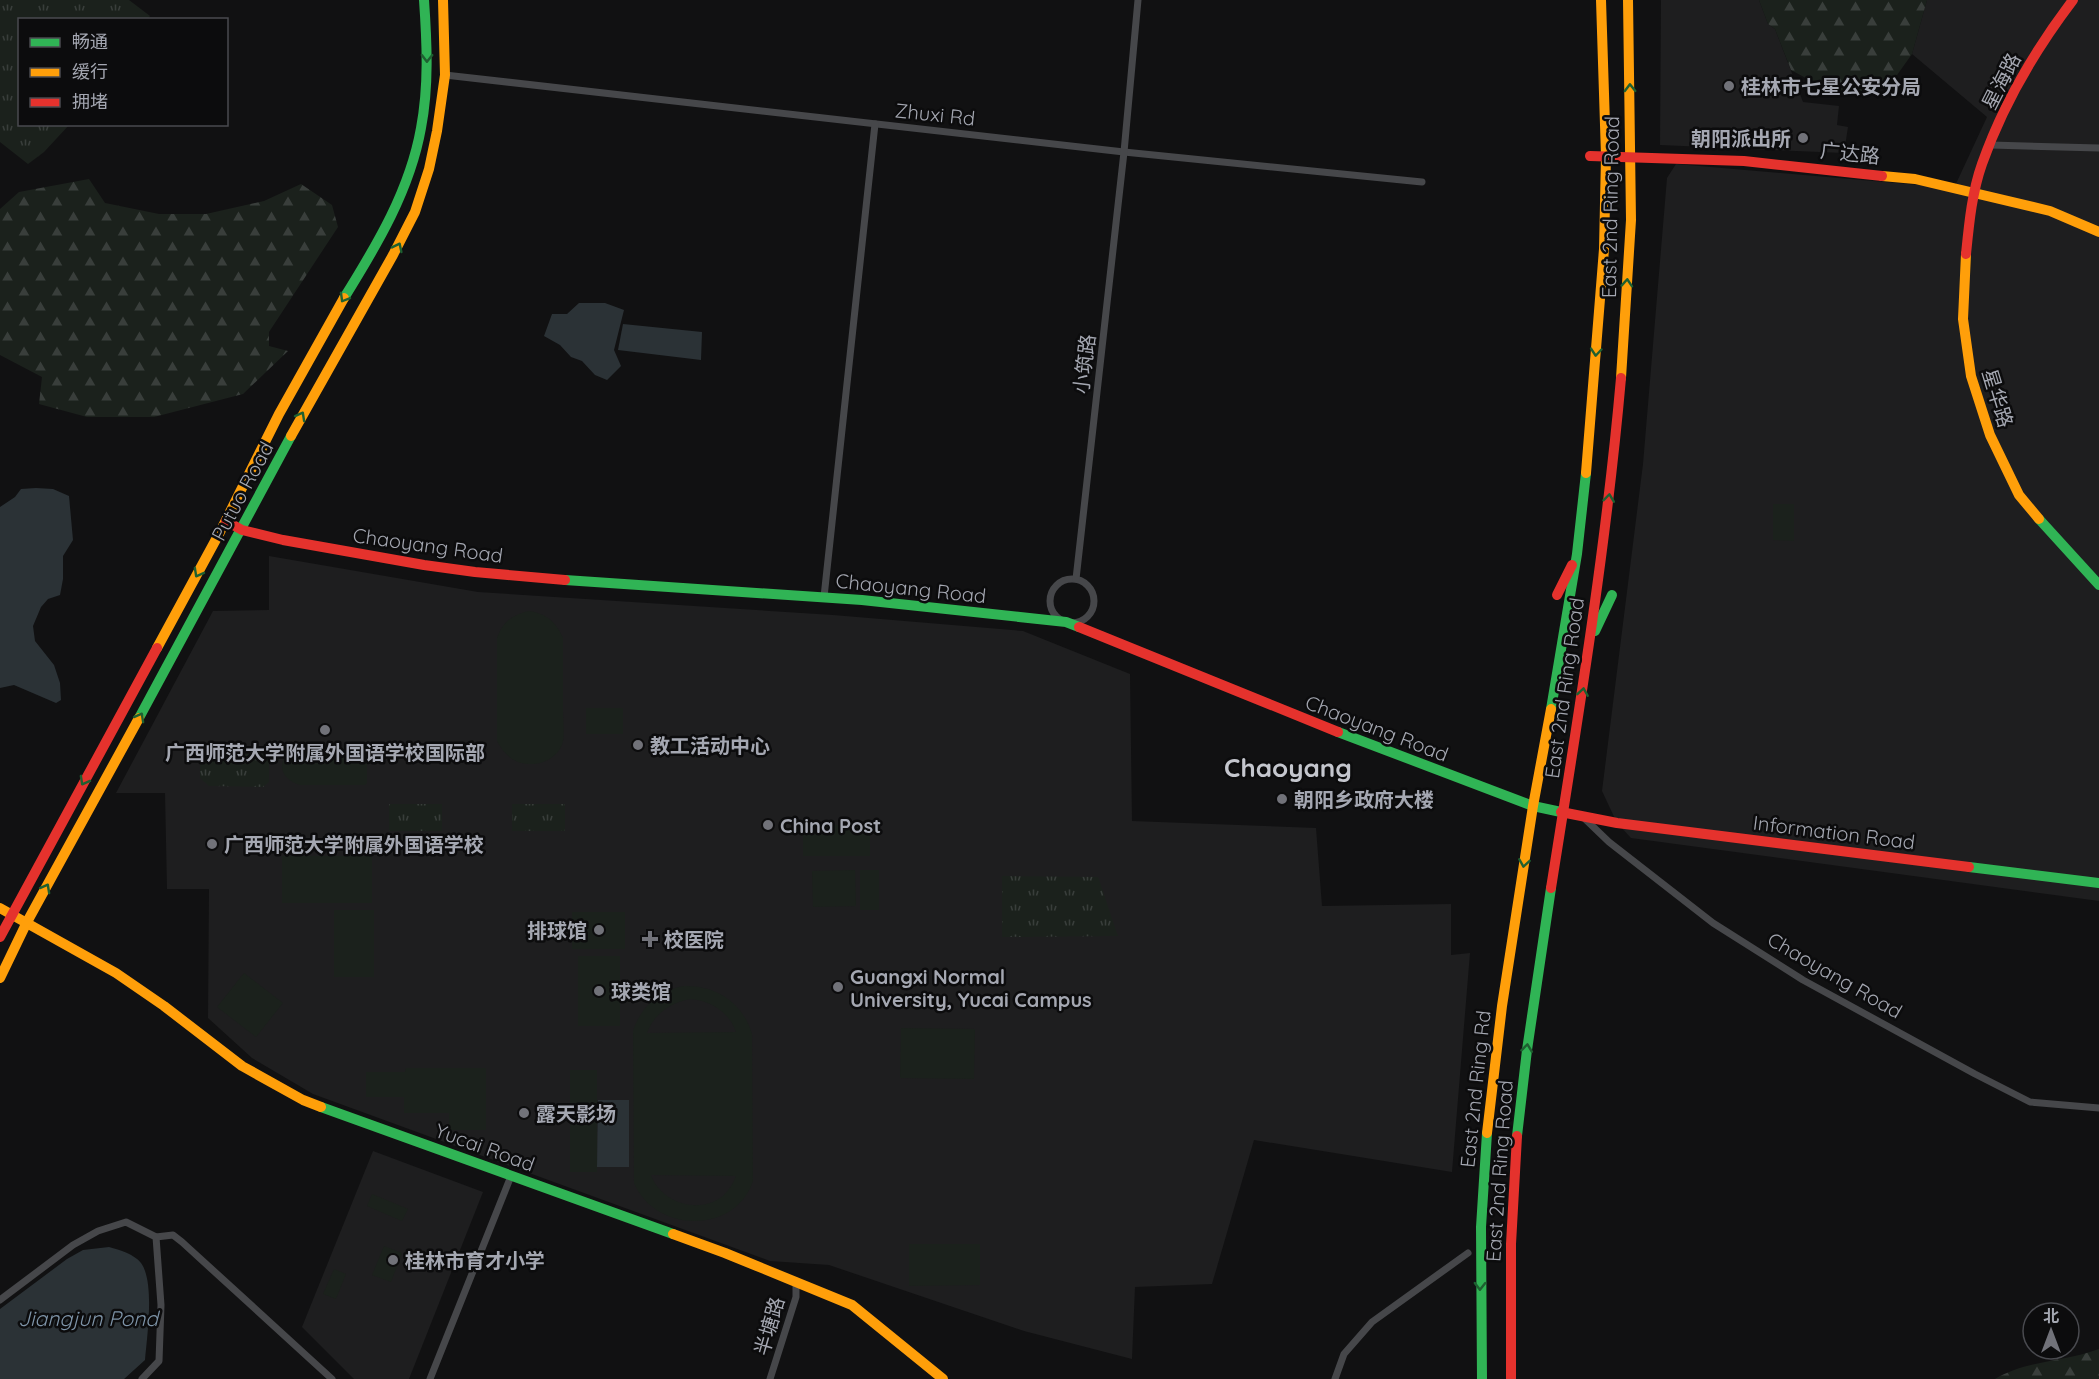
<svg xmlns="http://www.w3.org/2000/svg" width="2099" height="1379" font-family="Quicksand,'Noto Sans SC',sans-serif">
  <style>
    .built { fill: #1e1e1f }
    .grass { fill: url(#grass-tufts) }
    .forest { fill: url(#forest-firs) }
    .green { fill: #1b211c; fill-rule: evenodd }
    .water { fill: #2b3236 }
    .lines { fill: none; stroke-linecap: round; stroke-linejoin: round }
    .street { stroke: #46474a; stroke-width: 7 }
    .fast { stroke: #30b455; stroke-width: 10 }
    .slow { stroke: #ff9f0a; stroke-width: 10 }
    .jam { stroke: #e5322d; stroke-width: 10 }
    .oneway { stroke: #1e6031 }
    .poi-dot { fill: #717279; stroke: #0c0c0d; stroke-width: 2 }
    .labels { text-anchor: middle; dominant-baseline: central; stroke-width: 5; stroke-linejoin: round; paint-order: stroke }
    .street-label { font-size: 20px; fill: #a4a7b1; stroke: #0c0c0d }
    .poi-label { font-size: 20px; font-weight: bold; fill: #a4a7b1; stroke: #0c0c0d; text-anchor: start }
    .water-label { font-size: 21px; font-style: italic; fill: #7e94a8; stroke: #0c0c0d }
    .district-label { font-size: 26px; font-weight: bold; fill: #c4c6cd; stroke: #0c0c0d }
  </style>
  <defs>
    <pattern id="grass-tufts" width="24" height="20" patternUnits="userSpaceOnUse" patternTransform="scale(1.5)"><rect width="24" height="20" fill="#1b211c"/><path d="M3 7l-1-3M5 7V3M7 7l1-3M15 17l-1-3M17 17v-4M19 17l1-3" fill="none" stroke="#393e3b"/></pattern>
    <pattern id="forest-firs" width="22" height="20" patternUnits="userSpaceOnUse" patternTransform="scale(1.5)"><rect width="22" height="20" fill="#1b211c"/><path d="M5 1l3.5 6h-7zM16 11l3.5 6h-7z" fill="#393e3b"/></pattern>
  </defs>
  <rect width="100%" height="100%" fill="#111112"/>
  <g class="built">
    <polygon points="1661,0 1759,0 1768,24 1775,29 1803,102 1839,106 1837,125 1848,127 1844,153 1660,145"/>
    <polygon points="1927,0 2099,0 2099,901 1631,838 1617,823 1602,791 1643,464 1667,178 1676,164 1954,188 1987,117 1912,54"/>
    <polygon points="269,556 478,592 833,615 1023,631 1130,674 1132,821 1316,828 1322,906 1451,904 1451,955 1470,953 1452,1172 1254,1140 1212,1284 1135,1287 1132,1359 1024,1331 829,1265 770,1261 313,1094 252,1058 208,1018 209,889 167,889 165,793 116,793 213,611 269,610"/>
    <polygon points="373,1151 483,1192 409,1379 354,1379 302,1327"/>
  </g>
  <g class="grass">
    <polygon points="0,0 129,0 150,16 147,20 20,20 20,124 69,125 44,152 28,164 0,142"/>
    <polygon points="214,754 263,754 269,760 269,782 263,787 209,786 200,778 200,765 208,756"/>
    <rect x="389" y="804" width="53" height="27"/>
    <rect x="512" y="804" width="53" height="27"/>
    <polygon points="1002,876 1098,877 1118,936 1002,937"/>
  </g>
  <g class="forest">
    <polygon points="1759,0 1927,0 1912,54 1897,75 1869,91 1830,91 1791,70 1775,29 1768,24"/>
    <polygon points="89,179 105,203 159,214 206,214 264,201 301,184 332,205 338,227 269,332 269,346 288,351 243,394 154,417 87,417 39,404 42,377 0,355 0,209 19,192"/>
    <path d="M2099,1349V1379H1995C2027,1360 2064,1362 2099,1349Z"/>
  </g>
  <g class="green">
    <polygon points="1773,504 1794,504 1794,541 1773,540"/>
    <path d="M529,611C547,614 556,622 563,638C563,663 563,688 563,712C563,722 565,736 562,745C556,758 543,765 528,764C513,763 504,754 497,741V638C503,622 512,615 529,611Z"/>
    <rect x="586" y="708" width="37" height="26"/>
    <path d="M300,748H367V783L365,785H300C276,778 276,755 300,748Z"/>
    <rect x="803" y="825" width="67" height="31"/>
    <rect x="282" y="856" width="90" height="47"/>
    <polygon points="855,870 856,906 813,907 812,871"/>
    <rect x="860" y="870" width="19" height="40"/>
    <rect x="334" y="910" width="40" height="67"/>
    <rect x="572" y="912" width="53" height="37"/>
    <rect x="578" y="956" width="42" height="70"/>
    <polygon points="244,973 283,1003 256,1037 217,1007"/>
    <path d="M684,986C716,985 743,1003 752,1034L753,1181C735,1235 655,1233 634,1183L633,1031C641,1007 659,990 684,986ZM691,999C711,1001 729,1012 736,1032L647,1033C654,1014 671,1002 691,999ZM651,1175L736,1176C733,1184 729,1190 723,1196C699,1215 661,1203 651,1175Z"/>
    <polygon points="901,1028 975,1029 974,1079 900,1078"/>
    <polygon points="406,1068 486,1068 486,1130 449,1130 449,1113 404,1113 404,1097 366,1097 366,1072 405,1072"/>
    <rect x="570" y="1070" width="27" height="102"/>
    <polygon points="372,1194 408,1209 402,1221 367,1206"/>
    <polygon points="909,1244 980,1244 980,1285 909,1286"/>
    <polygon points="384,1246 402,1253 391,1282 372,1275"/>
    <polygon points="334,1269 346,1274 336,1299 323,1294"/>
  </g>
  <g class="water">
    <polygon points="579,303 605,303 624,310 614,350 621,366 607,380 595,375 582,361 571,357 560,345 544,336 552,314 567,314"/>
    <polygon points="623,324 702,332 701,360 618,350"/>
    <polygon points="36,488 53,489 69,496 73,540 63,556 63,579 60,595 48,599 41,607 33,626 35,641 54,665 60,683 61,700 56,703 14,685 0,688 0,507 15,497 21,489"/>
    <polygon points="598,1100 629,1100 629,1167 597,1167"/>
    <path d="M109,1247C120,1250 134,1254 141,1263C155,1282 147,1337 145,1360L124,1379H0V1309L67,1259L83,1250Z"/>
  </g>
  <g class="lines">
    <g class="street">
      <polyline points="445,75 1124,152 1422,182"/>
      <polyline points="1991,145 2099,148"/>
      <circle cx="1072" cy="601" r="22"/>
      <polyline points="1076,579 1124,152 1138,0"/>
      <polyline points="824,597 875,124"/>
      <polyline points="1584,818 1609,842 1713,923 1803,980 1975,1074 2030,1102 2099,1108"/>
      <polyline points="156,1237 173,1235 182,1242 332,1379"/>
      <polyline points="0,1300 73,1245 98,1231 126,1222 156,1237 161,1305 159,1361 142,1379"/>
      <polyline points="430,1379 511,1176"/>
      <polyline points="770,1379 796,1297 796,1281"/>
      <polyline points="1335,1379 1344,1354 1372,1322 1468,1253"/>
    </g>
    <g class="fast">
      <path d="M344,298C377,245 410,190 421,128C429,86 427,43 424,0"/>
      <polyline points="2039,519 2099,585"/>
      <polyline points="565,580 862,600 1066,622 1079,627"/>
      <polyline points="1595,631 1612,595"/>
      <polyline points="1551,709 1577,554 1586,473"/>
      <polyline points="139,718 291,436"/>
      <polyline points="1338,732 1533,806 1561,812"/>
      <polyline points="1969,867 2099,883"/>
      <polyline points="321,1107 673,1234"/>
      <polyline points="1517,1136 1527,1050 1551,888"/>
      <polyline points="1482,1379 1481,1227 1487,1133"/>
    </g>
    <g class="slow">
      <polyline points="1882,176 1915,179 2050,211 2099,232"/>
      <polyline points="1966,254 1963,319 1971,376 1990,435 2019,495 2039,519"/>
      <polyline points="1621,378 1631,220 1628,0"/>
      <polyline points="291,436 393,255 415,212 429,169 437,131 445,75 443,0"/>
      <polyline points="1586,473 1604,249 1606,156 1601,0"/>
      <polyline points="157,648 220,532 279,414 344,298"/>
      <polyline points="0,908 116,973 164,1006 242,1066 303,1100 321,1107"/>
      <polyline points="0,978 27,922 139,718"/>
      <polyline points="1487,1133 1502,1006 1533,806 1551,709"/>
      <polyline points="673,1234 725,1253 852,1305 943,1379"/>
    </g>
    <g class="jam">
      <polyline points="1590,156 1744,161 1882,176"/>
      <path d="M1966,254C1969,224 1972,192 1982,164C2003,104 2035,50 2073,0"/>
      <polyline points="226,521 242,530 283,540 424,565 475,572 565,580"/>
      <polyline points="1557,595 1572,565"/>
      <polyline points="1079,627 1338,732"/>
      <polyline points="1561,812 1617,823 1969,867"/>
      <path d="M1551,888C1578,718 1606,549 1621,378"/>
      <polyline points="0,937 157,648"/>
      <polyline points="1511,1379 1511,1244 1517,1136"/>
    </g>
  </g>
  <defs><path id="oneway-chevron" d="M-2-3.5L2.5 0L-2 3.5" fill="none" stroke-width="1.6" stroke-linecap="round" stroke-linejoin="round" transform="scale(1.5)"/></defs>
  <g class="oneway">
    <use href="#oneway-chevron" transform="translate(427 58) rotate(91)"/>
    <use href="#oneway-chevron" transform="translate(1630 88) rotate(-91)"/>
    <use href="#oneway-chevron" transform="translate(398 247) rotate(-64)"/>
    <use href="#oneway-chevron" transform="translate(1627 283) rotate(-86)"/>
    <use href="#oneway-chevron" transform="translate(344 298) rotate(120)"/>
    <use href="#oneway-chevron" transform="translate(1596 352) rotate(95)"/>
    <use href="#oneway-chevron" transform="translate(301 416) rotate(-61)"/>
    <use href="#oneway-chevron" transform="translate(1609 498) rotate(-83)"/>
    <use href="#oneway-chevron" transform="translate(198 573) rotate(119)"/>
    <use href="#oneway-chevron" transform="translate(1583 692) rotate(-81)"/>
    <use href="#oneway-chevron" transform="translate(140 717) rotate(-61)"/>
    <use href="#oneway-chevron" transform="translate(84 781) rotate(119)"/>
    <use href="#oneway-chevron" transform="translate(1524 863) rotate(99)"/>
    <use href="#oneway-chevron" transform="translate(46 888) rotate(-61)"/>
    <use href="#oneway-chevron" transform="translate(1527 1048) rotate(-83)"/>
    <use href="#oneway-chevron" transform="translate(1480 1286) rotate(91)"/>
  </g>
  <g class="poi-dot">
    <circle cx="1729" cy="86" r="6"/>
    <circle cx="1803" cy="138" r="6"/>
    <circle cx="325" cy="730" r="6"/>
    <circle cx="638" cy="745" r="6"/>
    <circle cx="1282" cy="799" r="6"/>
    <circle cx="768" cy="825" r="6"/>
    <circle cx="212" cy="844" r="6"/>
    <circle cx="599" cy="930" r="6"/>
    <path d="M647 930h6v6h6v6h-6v6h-6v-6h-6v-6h6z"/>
    <circle cx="838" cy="987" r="6"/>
    <circle cx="599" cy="991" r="6"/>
    <circle cx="524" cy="1113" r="6"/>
    <circle cx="393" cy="1260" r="6"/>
  </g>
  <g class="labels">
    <g class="street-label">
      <text transform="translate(2001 81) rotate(-63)">星海路</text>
      <text transform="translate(935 114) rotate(6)">Zhuxi Rd</text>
      <text transform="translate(1850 153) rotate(6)">广达路</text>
      <text transform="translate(1610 207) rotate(-89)">East 2nd Ring Road</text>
      <text transform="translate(1084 364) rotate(-83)">小筑路</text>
      <text transform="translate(1998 398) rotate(73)">星华路</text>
      <text transform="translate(242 491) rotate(-62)">Putuo Road</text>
      <text transform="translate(428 545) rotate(8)">Chaoyang Road</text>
      <text transform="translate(911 588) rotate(6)">Chaoyang Road</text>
      <text transform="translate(1564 688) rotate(-82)">East 2nd Ring Road</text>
      <text transform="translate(1377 728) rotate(21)">Chaoyang Road</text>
      <text transform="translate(1834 832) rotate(7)">Information Road</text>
      <text transform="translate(1835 975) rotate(30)">Chaoyang Road</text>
      <text transform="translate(1475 1089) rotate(-84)">East 2nd Ring Rd</text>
      <text transform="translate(485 1147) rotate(20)">Yucai Road</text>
      <text transform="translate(1499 1171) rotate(-86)">East 2nd Ring Road</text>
      <text transform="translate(769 1326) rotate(-74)">半塘路</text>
    </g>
    <g class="poi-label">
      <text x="1741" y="86">桂林市七星公安分局</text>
      <text x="1791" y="138" text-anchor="end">朝阳派出所</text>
      <text x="650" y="745">教工活动中心</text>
      <text x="325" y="752" text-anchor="middle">广西师范大学附属外国语学校国际部</text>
      <text x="1294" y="799">朝阳乡政府大楼</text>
      <text x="780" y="825">China Post</text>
      <text x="224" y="844">广西师范大学附属外国语学校</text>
      <text x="587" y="930" text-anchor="end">排球馆</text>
      <text x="664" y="939">校医院</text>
      <text x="850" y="976">Guangxi Normal<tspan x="850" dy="23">University, Yucai Campus</tspan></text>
      <text x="611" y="991">球类馆</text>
      <text x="536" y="1113">露天影场</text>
      <text x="405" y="1260">桂林市育才小学</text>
    </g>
    <g class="water-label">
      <text x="88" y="1318">Jiangjun Pond</text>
    </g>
    <g class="district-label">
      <text x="1288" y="767">Chaoyang</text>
    </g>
  </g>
  <rect x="18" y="18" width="210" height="108" fill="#0c0c0d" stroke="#494a4f" stroke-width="1.5"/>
  <rect x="30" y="38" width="30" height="9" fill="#30b455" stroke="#494a4f" stroke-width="1.5"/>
  <text x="72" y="48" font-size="18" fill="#a4a7b1">畅通</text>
  <rect x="30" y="68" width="30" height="9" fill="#ff9f0a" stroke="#494a4f" stroke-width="1.5"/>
  <text x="72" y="78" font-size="18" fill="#a4a7b1">缓行</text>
  <rect x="30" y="98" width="30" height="9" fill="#e5322d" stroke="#494a4f" stroke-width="1.5"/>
  <text x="72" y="108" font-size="18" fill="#a4a7b1">拥堵</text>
  <g transform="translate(2051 1331)"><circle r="28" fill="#0c0c0d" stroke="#494a4f" stroke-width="1.5"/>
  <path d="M0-4.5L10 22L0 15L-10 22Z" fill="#717279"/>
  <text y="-9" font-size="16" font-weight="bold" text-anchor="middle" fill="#a4a7b1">北</text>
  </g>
</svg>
